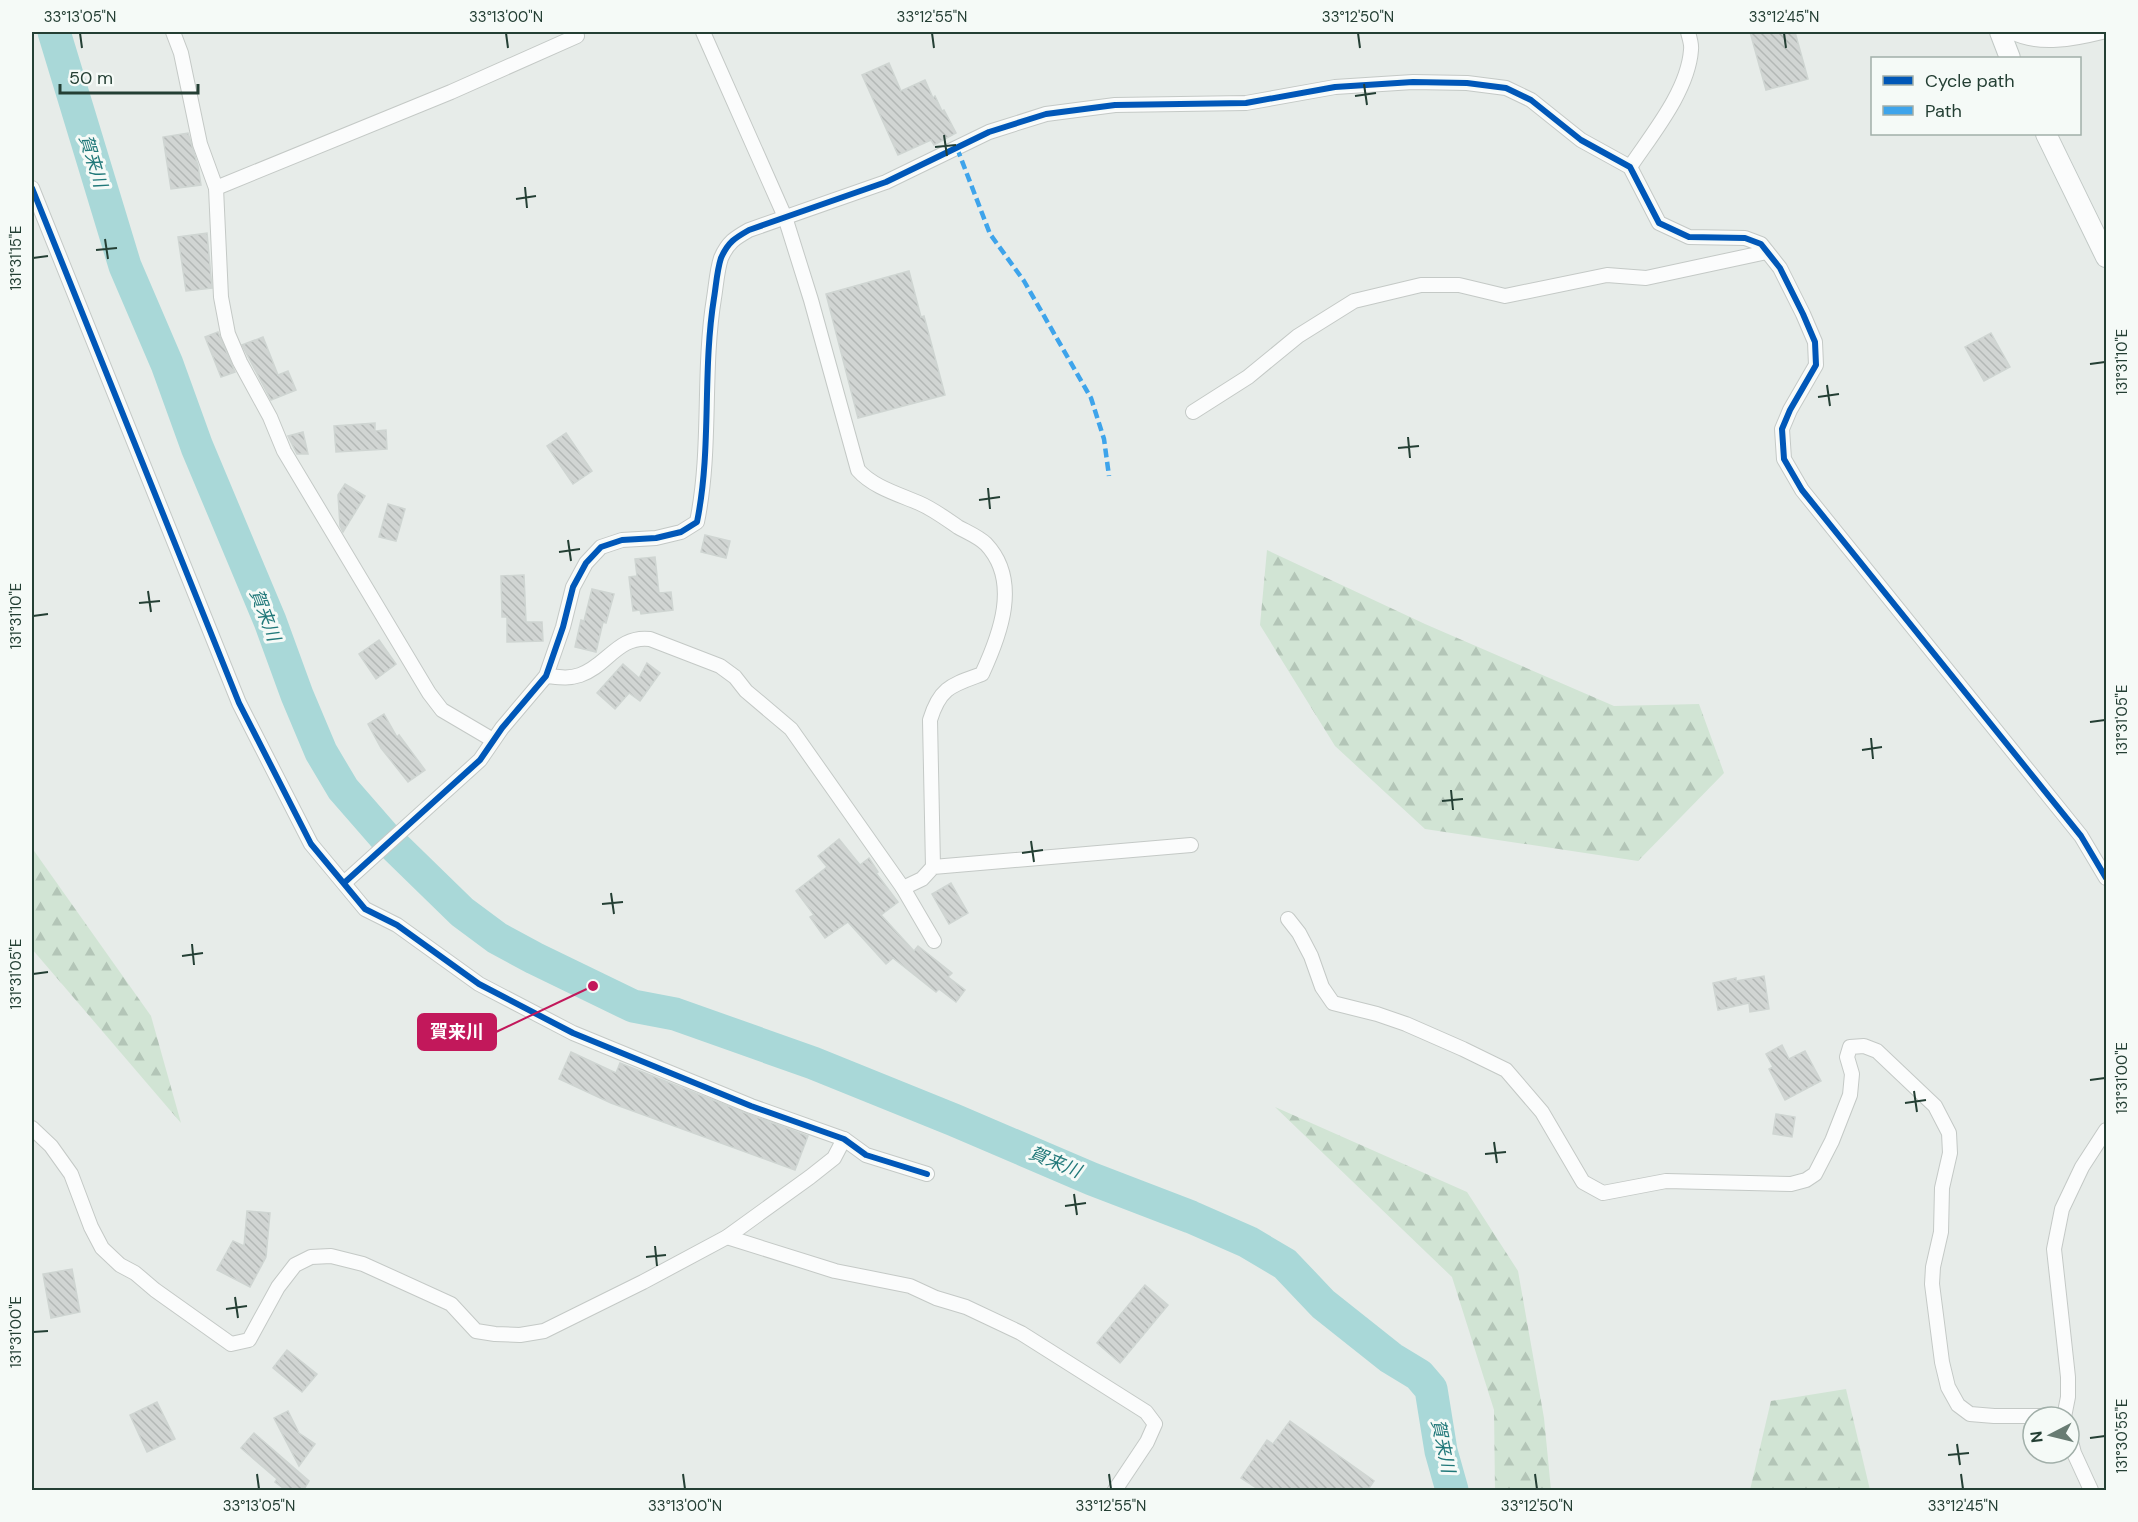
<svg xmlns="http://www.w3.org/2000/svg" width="2138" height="1522" font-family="'DM Sans','Noto Sans JP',sans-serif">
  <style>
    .forest { fill: url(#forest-firs) }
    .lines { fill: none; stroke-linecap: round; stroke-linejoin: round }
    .river { stroke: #a9d8d8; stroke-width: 33 }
    .building { fill: url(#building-back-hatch); stroke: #cfd5d2; stroke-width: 1.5 }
    .street-casing { stroke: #c4c9c6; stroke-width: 16 }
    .secondary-casing { stroke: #c2c9c6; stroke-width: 22 }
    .street { stroke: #fbfcfc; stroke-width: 14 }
    .secondary { stroke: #fbfcfc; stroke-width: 20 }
    .quiet { stroke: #3ea4eb; stroke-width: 4.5; stroke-dasharray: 9 4.5; stroke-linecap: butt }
    .cycleway-casing { stroke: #f5faf7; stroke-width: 10 }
    .cycleway { stroke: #0057b8; stroke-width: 6 }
    .ticks { fill: none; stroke: #243f34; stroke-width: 2 }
    .labels { text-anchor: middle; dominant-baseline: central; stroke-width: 6; stroke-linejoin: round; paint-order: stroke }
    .water-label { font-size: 18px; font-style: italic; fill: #207879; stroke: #f5faf7 }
    .leader { fill: none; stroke: #c2185b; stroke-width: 2 }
    .callout-dot { fill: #c2185b; stroke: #f5faf7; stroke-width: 2 }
    .callout { fill: #c2185b; stroke: #c2185b; stroke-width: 2 }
    .callout-label { font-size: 18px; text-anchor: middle; font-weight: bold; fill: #fff }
    .neatline { fill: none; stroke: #243f34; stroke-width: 2 }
    .ticks-label { font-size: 15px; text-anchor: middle; fill: #243f34 }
  </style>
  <defs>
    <pattern id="forest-firs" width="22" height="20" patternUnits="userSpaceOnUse" patternTransform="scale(1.5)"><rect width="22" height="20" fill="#d1e4d4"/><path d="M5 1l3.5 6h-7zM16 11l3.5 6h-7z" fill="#b3c5b7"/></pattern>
    <pattern id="building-back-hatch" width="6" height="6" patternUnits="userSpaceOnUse" patternTransform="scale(1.5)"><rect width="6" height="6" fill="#d1d5d3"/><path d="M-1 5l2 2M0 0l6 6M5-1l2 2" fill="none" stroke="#b3b8b6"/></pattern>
  </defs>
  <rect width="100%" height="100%" fill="#e7ece9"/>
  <g class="forest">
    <polygon points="1267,550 1425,624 1614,706 1699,704 1724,773 1638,861 1425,829 1335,746 1260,625"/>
    <polygon points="32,848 151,1016 181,1123 32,949"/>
    <polygon points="1275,1107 1467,1192 1518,1271 1544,1418 1551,1490 1495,1490 1494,1410 1452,1277"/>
    <polygon points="1846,1389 1870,1490 1750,1490 1771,1401"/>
  </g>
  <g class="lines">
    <polyline class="river" points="54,32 125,266 167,364 197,447 270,621 297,695 321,752 343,789 384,836 462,912 497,938 534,958 633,1006 675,1014 813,1063 954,1120 1092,1179 1191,1217 1248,1242 1285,1264 1323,1304 1391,1358 1419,1375 1431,1389 1441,1451 1452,1490"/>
  </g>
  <g class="building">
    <polygon points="1750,32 1795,32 1808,79 1766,90"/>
    <polygon points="889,63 901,91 925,80 933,98 935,96 942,111 944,110 956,133 934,145 931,140 898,155 862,75"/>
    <polygon points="188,133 198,166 201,185 171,189 163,137"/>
    <polygon points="207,233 212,288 186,291 178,237"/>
    <polygon points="909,271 921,317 924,316 945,395 858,418 826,294"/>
    <polygon points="218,332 235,372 221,377 205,337"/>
    <polygon points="1991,333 2010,367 1984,381 1965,347"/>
    <polygon points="263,337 278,375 288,371 296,390 271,400 242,345"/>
    <polygon points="375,423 375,431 386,430 387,449 336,452 334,426"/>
    <polygon points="303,432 308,454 297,454 288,436"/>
    <polygon points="566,433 592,471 573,484 547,446"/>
    <polygon points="345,484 365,496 343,532 340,526 338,495"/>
    <polygon points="388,504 405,509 396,541 379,537"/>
    <polygon points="705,535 730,541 726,558 701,552"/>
    <polygon points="655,557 659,593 671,592 673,610 641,614 640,610 633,611 629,577 637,576 635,559"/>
    <polygon points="524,575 526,622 542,622 543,641 507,642 507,617 502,617 501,576"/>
    <polygon points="592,589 614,594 606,623 603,622 596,652 575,647 581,620 584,621"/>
    <polygon points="379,640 396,664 376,679 359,654"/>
    <polygon points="647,663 660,673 640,701 629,693 615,709 597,693 623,664 639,678"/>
    <polygon points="384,714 397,737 399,735 425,770 408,782 381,748 368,724"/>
    <polygon points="839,839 860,865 869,858 878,872 876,873 898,902 881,915 914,951 918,946 952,973 948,977 965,990 956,1002 939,989 936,992 893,958 886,964 848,922 825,938 810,917 814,915 796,891 827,867 818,856"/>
    <polygon points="951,883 968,913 949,924 932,894"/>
    <polygon points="1764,976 1769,1009 1750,1012 1749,1003 1718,1010 1713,983 1736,978 1736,981"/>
    <polygon points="1782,1045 1789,1059 1805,1051 1821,1081 1785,1100 1769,1069 1773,1067 1766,1054"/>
    <polygon points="571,1052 616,1073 620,1063 748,1114 808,1136 795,1170 611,1103 559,1079"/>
    <polygon points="1776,1114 1795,1117 1792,1137 1773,1134"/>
    <polygon points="247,1211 270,1213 266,1257 250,1287 217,1270 233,1241 244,1246"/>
    <polygon points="72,1269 80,1312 51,1318 43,1274"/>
    <polygon points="1145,1285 1168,1305 1120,1363 1097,1343"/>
    <polygon points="287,1350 317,1374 302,1392 273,1368"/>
    <polygon points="157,1402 175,1439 147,1452 130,1415"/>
    <polygon points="288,1411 299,1433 315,1444 299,1466 274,1418"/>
    <polygon points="1290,1421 1374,1481 1367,1491 1261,1491 1241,1478 1267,1440 1273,1444"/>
    <polygon points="254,1433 309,1481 303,1491 287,1491 275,1482 277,1479 241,1448"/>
  </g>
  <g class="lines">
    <defs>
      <g id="street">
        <polyline points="173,32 181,53 200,144 216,188 221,297 228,334 240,362 270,417 284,451 429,693 442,710 493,740"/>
        <path d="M703,32L785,217L811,300L858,470C873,487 898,494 919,503C933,509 945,518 958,527C967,532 979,537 986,544C1021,581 1000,635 982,674C952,685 940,687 930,720L933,867"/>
        <path d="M2012,32C2039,46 2074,39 2102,32"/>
        <path d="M1630,167C1652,134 1688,91 1691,50C1692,44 1689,37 1688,32"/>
        <polyline points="32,188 239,703 311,844 365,909 397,925 479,984 573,1033 751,1106 844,1139 866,1155 927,1174"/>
        <polyline points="216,188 451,92 577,36"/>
        <polyline points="1193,412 1248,377 1298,336 1354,301 1421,285 1459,285 1505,296 1607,275 1646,278 1767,252"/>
        <path d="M546,676C558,677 568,679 580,675C607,666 618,635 650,639L720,666L735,677L746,691L791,729L903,888L934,941"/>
        <path d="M344,883L480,760L502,728L546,676L563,627L573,587L586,563L601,547L622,540L656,538L681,532L697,522C712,448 702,373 714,298C716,286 717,270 721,258C728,242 735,238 749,230L886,182L989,132L1046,114L1115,105L1246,103L1335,87L1413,82L1467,83L1506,88L1531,100L1581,140L1630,167L1659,223L1689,237L1745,238L1761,244L1780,268L1803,314L1815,342L1816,365L1790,410L1782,429L1784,459L1802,490L2081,836L2106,878"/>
        <polyline points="903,888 922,879 933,867 1191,845"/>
        <polyline points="1288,919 1299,933 1311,956 1322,987 1333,1003 1377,1014 1406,1024 1463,1049 1506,1070 1542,1112 1583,1182 1603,1193 1666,1181 1791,1184 1806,1180 1815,1174 1832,1141 1850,1095 1852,1074 1847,1057 1850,1047 1864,1046 1877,1051 1935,1106 1949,1133 1950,1153 1942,1188 1941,1232 1933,1267 1932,1284 1942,1362 1948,1387 1958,1405 1970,1414 1994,1416 2064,1416"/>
        <polyline points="32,1128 51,1146 71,1174 91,1227 102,1248 120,1265 135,1273 155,1290 231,1344 249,1340 278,1287 295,1265 311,1257 331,1256 363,1264 451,1304 476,1331 495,1334 520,1335 544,1331 643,1282 727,1237 810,1177 834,1158 844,1139"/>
        <polyline points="727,1237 835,1271 910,1286 936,1298 966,1307 1021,1333 1146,1412 1155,1424 1147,1442 1115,1490"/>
        <polyline points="2064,1417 2068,1397 2068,1377 2054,1249 2062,1209 2082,1167 2106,1130"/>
        <polyline points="2069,1434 2074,1453 2091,1490"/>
      </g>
      <g id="secondary">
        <polyline points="2000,32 2010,58"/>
        <polyline points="2046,134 2106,257"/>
      </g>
    </defs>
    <use href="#street" class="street-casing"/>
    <use href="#secondary" class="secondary-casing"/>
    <use href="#street" class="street"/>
    <use href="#secondary" class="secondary"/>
    <polyline class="quiet" points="957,148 990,234 1024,281 1091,398 1104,439 1109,476"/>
    <defs>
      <g id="cycleway">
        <polyline points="32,188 239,703 311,844 365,909 397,925 479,984 573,1033 751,1106 844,1139 866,1155 927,1174"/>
        <path d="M344,883L480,760L502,728L546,676L563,627L573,587L586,563L601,547L622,540L656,538L681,532L697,522C712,448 702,373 714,298C716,286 717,270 721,258C728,242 735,238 749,230L886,182L989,132L1046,114L1115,105L1246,103L1335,87L1413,82L1467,83L1506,88L1531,100L1581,140L1630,167L1659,223L1689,237L1745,238L1761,244L1780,268L1803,314L1815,342L1816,365L1790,410L1782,429L1784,459L1802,490L2081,836L2106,878"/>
      </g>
    </defs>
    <use href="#cycleway" class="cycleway-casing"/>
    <use href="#cycleway" class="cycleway"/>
  </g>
  <path class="ticks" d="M80,33L82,48M506,33L508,48M932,33L934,48M1358,33L1360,48M1784,33L1786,48M1364,84L1367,105M1355,96L1376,93M944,135L947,156M935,147L956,145M525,187L527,208M516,199L536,196M105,239L108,259M96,250L117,248M33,258L48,256M2090,364L2105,362M1827,385L1830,406M1818,397L1839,394M1408,437L1410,458M1398,448L1419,446M988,488L990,509M979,500L1000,497M568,540L571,561M559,552L580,549M148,591L151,612M139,603L160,601M33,616L48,614M2090,722L2105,720M1871,738L1873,759M1862,750L1882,747M1451,790L1453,810M1442,801L1463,799M1031,841L1034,862M1022,853L1043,850M611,893L614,914M602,904L623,902M192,944L194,965M182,956L203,953M33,974L48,972M2090,1080L2105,1078M1914,1091L1917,1112M1905,1103L1926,1100M1494,1142L1497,1163M1485,1154L1506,1152M1074,1194L1077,1215M1065,1206L1086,1203M655,1246L657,1266M646,1257L666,1255M235,1297L238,1318M226,1309L247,1306M33,1332L48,1331M2090,1438L2105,1436M1957,1444L1960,1465M1948,1455L1969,1453M257,1474L259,1489M683,1474L685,1489M1109,1474L1111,1489M1535,1474L1537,1489M1961,1474L1963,1489"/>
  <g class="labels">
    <g class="water-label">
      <text transform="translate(93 161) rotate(73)">賀来川</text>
      <text transform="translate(265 615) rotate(69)">賀来川</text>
      <text transform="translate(1055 1162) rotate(22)">賀来川</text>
      <text transform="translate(1443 1446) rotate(78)">賀来川</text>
    </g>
  </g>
  <path class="leader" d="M593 986L496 1032"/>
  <circle class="callout-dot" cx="593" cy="986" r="6"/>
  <rect class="callout" x="418" y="1014" width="78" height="36" rx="6"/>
  <g class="callout-label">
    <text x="457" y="1038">賀来川</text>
  </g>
  <rect width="2138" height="1522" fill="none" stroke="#f5faf7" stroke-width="66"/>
  <rect x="1871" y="57" width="210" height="78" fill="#f5faf7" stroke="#a1afa9" stroke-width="1.5"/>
  <rect x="1883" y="76" width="30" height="9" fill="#0057b8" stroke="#a1afa9" stroke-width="1.5"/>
  <text x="1925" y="87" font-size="18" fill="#243f34">Cycle path</text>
  <rect x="1883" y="106" width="30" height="9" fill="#3ea4eb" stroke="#a1afa9" stroke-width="1.5"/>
  <text x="1925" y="117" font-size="18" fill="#243f34">Path</text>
  <g transform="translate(2051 1435) rotate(263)"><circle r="28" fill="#f5faf7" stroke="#a1afa9" stroke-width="1.5"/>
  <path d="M0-4.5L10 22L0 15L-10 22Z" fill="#687c73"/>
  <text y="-9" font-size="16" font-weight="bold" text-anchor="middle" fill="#243f34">N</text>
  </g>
  <path d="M60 84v9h138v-9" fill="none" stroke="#243f34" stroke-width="3"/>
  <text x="69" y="84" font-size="18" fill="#243f34" stroke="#f5faf7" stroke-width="4.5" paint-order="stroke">50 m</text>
  <rect x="33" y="33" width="2072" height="1456" class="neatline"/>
  <g class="ticks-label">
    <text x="80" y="22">33°13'05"N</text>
    <text x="506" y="22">33°13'00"N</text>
    <text x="932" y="22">33°12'55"N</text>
    <text x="1358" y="22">33°12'50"N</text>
    <text x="1784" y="22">33°12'45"N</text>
    <text transform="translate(16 258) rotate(-90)" y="5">131°31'15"E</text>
    <text transform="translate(2122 362) rotate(-90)" y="5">131°31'10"E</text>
    <text transform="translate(16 616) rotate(-90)" y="5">131°31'10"E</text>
    <text transform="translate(2122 720) rotate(-90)" y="5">131°31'05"E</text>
    <text transform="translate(16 974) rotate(-90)" y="5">131°31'05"E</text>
    <text transform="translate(2122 1078) rotate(-90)" y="5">131°31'00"E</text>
    <text transform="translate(16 1332) rotate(-90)" y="5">131°31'00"E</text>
    <text transform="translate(2122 1436) rotate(-90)" y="5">131°30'55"E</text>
    <text x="259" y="1511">33°13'05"N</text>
    <text x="685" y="1511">33°13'00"N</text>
    <text x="1111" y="1511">33°12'55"N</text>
    <text x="1537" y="1511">33°12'50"N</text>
    <text x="1963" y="1511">33°12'45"N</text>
  </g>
</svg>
